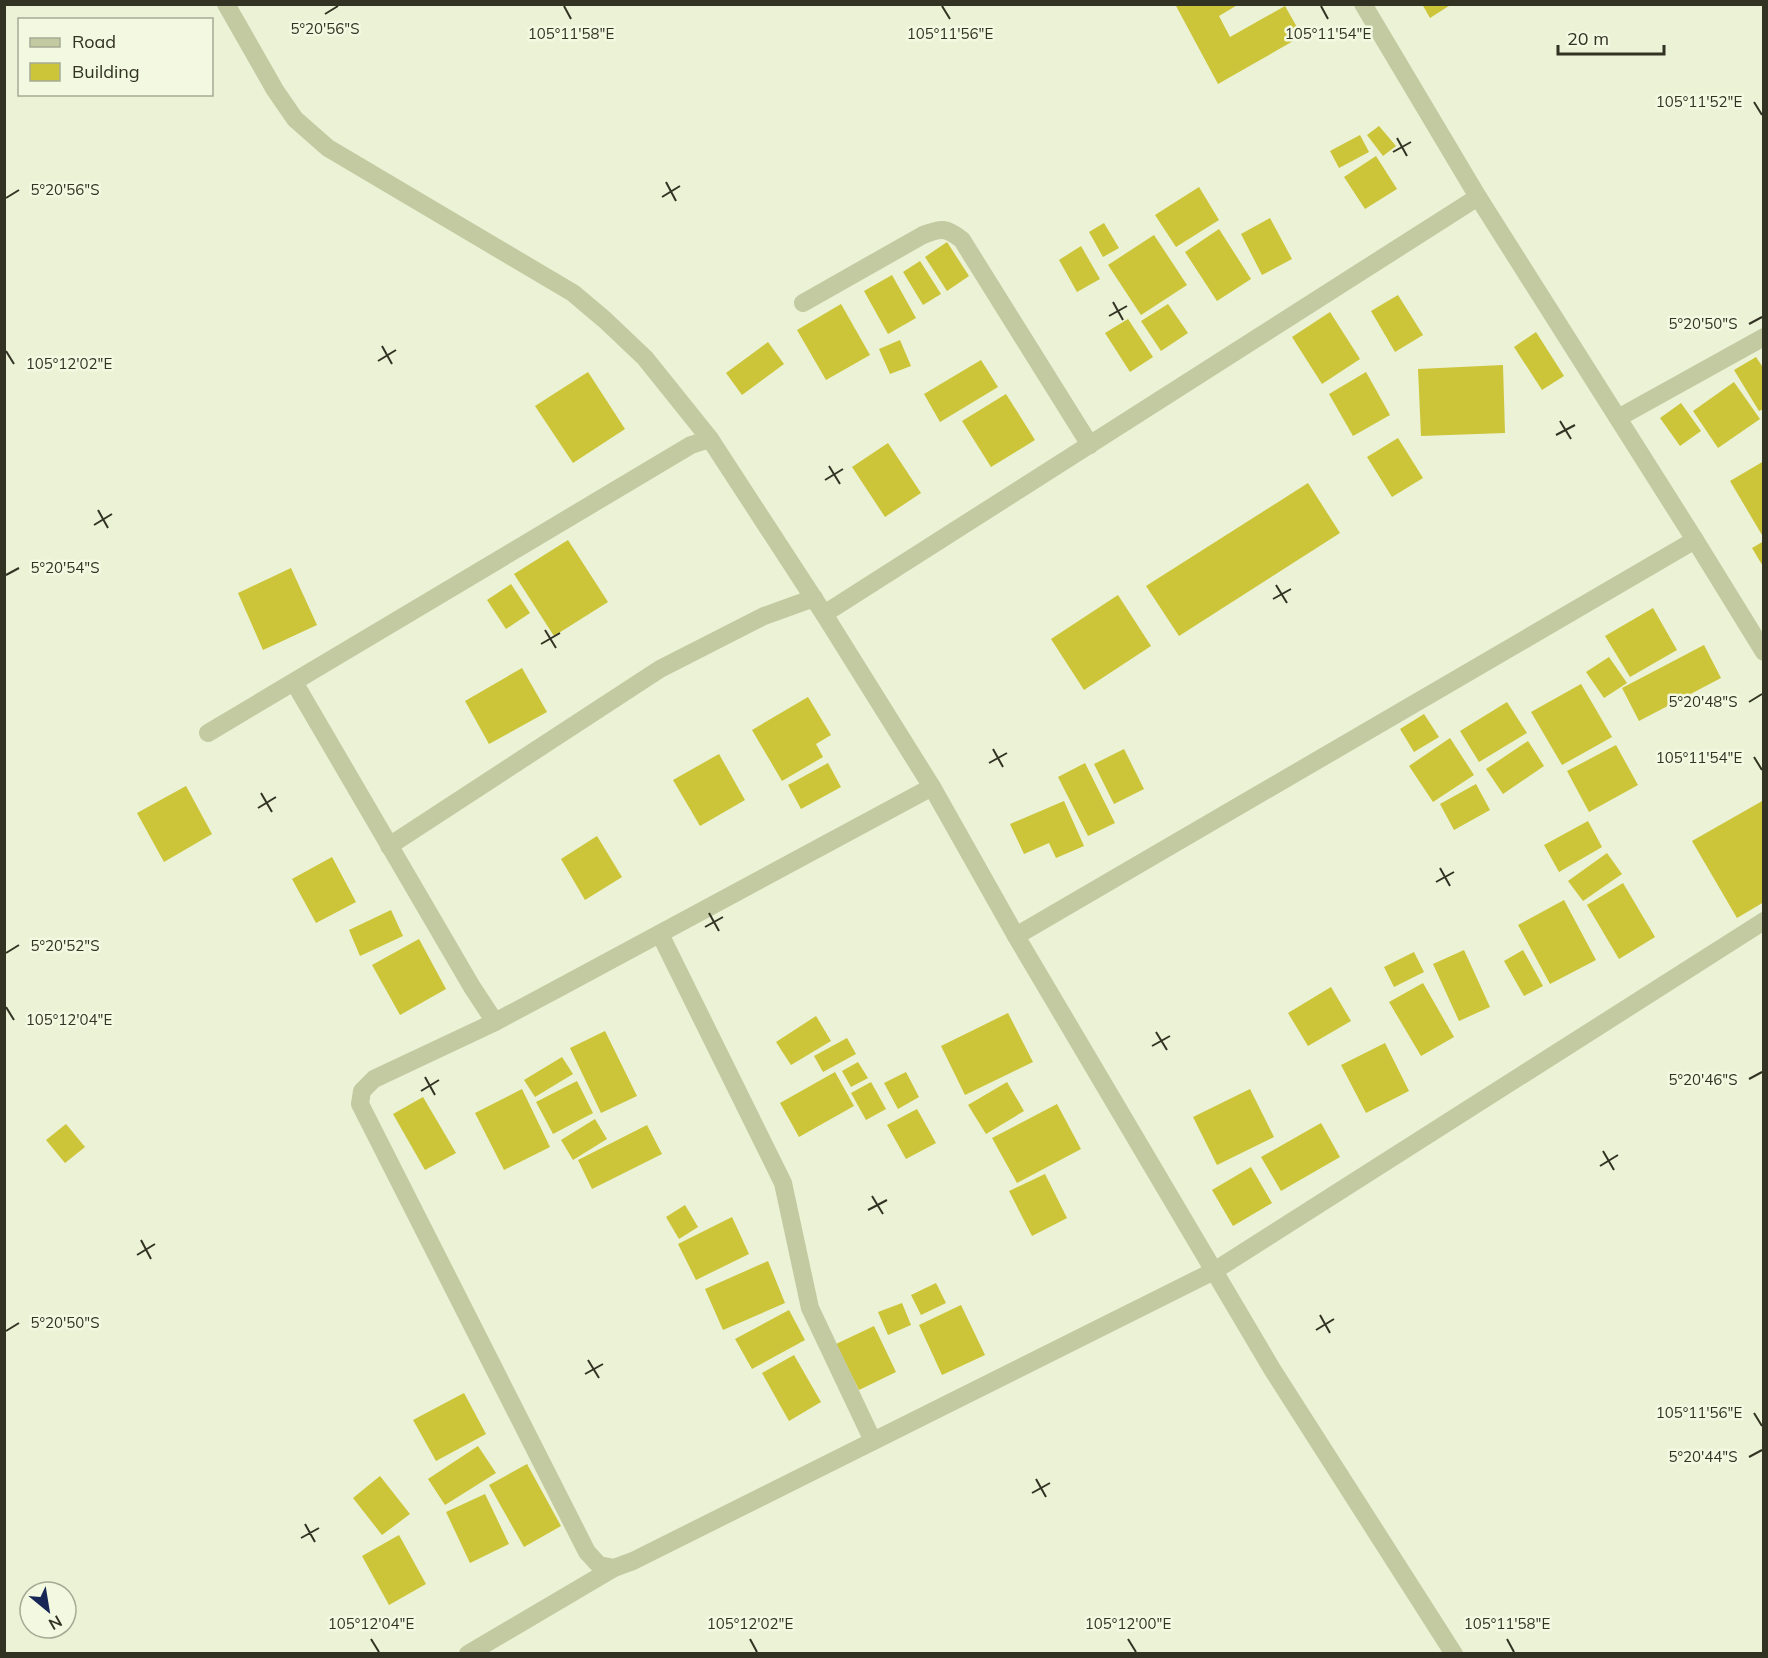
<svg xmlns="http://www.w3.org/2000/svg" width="1768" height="1658" font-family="Mulish,sans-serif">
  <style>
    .building { fill: #ccc539 }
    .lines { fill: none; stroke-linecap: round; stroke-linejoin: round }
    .minor { stroke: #c3caa1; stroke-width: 18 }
    .ticks { fill: none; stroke: #333324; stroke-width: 2 }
    .ticks-label { font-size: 15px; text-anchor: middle; fill: #333324; stroke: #f3f9e1; stroke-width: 5; stroke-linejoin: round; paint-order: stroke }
  </style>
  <rect width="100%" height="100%" fill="#ebf2d5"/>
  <g class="building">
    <polygon points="1175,4 1239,4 1219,16 1230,37 1285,6 1302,36 1218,84"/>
    <polygon points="1422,4 1452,4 1430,18"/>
    <polygon points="1379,126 1396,146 1383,156 1367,135"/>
    <polygon points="1360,135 1369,152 1339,168 1330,151"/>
    <polygon points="1376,156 1397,189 1365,209 1344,177"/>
    <polygon points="1199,187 1219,220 1176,247 1155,215"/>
    <polygon points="1270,218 1292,259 1262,275 1241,234"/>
    <polygon points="1104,223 1119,248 1103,257 1089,232"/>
    <polygon points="1219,229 1251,279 1217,301 1185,252"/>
    <polygon points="1154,235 1187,285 1141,315 1108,265"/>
    <polygon points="947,242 969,276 947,291 925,257"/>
    <polygon points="1081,246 1100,279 1077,292 1059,260"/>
    <polygon points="920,261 941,294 923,305 903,272"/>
    <polygon points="892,275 916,318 888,334 864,291"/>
    <polygon points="1398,295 1423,335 1395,352 1371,311"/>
    <polygon points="841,304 870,355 826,380 797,330"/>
    <polygon points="1168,304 1188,333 1161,351 1141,321"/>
    <polygon points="1330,312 1360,359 1322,384 1292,337"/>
    <polygon points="1128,319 1153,357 1130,372 1105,333"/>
    <polygon points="1536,332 1564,376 1542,390 1514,347"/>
    <polygon points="900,340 911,366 890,374 879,349"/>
    <polygon points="768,342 784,364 742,395 726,373"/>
    <polygon points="1756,357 1764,369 1764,409 1759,411 1734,370"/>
    <polygon points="981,360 998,387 940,422 924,394"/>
    <polygon points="1503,365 1505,433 1421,436 1418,369"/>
    <polygon points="588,372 625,429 573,463 535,406"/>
    <polygon points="1366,372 1390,415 1353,436 1329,394"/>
    <polygon points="1734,382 1760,419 1718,448 1693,411"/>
    <polygon points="1006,394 1035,440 991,467 962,421"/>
    <polygon points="1681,403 1701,431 1680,446 1660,418"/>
    <polygon points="1398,438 1423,478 1392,497 1367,457"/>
    <polygon points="888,443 921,493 885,517 852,467"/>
    <polygon points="1764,461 1764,534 1762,535 1730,481"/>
    <polygon points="1308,483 1340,533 1179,636 1146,586"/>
    <polygon points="568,540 608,602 554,636 514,574"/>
    <polygon points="1764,541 1764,568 1752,548"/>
    <polygon points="291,568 317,625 263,650 238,593"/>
    <polygon points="511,584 530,613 506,629 487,600"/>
    <polygon points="1118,595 1151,646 1084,690 1051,639"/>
    <polygon points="1653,608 1677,650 1630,677 1605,636"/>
    <polygon points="1704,645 1721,678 1639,721 1622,688"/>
    <polygon points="1609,657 1627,683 1604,698 1586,672"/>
    <polygon points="522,668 547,712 489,744 465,701"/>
    <polygon points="1581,684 1612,737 1562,765 1531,712"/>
    <polygon points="808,697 831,735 816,744 823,757 782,781 752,730"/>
    <polygon points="1507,702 1527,733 1479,762 1460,731"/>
    <polygon points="1424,714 1439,737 1414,752 1400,729"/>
    <polygon points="1450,738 1474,775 1433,802 1409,766"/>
    <polygon points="1528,741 1544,766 1503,794 1486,769"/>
    <polygon points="1616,745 1638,785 1589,812 1567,771"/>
    <polygon points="1124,749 1144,789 1114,804 1094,764"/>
    <polygon points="719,754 745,800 700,826 673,780"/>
    <polygon points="828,763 841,787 801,809 788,785"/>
    <polygon points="1085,763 1115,823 1088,836 1058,777"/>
    <polygon points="1476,784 1490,810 1454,830 1440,804"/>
    <polygon points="186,786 212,834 164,862 137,813"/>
    <polygon points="1764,800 1764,902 1737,918 1692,841"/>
    <polygon points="1064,801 1084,846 1056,858 1049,843 1024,854 1010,824"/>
    <polygon points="1588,821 1602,847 1559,872 1544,845"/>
    <polygon points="597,836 622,877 585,900 561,859"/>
    <polygon points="1607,853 1622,874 1583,901 1568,881"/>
    <polygon points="332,857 356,902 316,923 292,879"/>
    <polygon points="1623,883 1655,937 1619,959 1587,905"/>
    <polygon points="1564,900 1596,960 1550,984 1518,925"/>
    <polygon points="391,910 403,936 360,956 349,930"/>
    <polygon points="419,939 446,989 400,1015 372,965"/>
    <polygon points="1464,950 1490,1007 1459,1021 1433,964"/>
    <polygon points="1523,950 1543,986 1524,996 1504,961"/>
    <polygon points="1414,952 1424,972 1394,987 1384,967"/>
    <polygon points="1423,983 1454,1037 1421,1056 1389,1002"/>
    <polygon points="1331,987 1351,1021 1308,1046 1288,1013"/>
    <polygon points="1008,1013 1033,1062 965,1095 941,1046"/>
    <polygon points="816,1016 831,1041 791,1065 776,1042"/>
    <polygon points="605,1031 637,1096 601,1113 570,1048"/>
    <polygon points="847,1038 856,1054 823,1072 814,1056"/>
    <polygon points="1385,1043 1409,1091 1366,1113 1341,1065"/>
    <polygon points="562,1057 573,1074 535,1097 524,1080"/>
    <polygon points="858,1062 868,1078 851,1087 842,1071"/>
    <polygon points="835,1072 854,1106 799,1137 780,1103"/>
    <polygon points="906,1072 919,1097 898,1109 884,1083"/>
    <polygon points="577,1081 593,1113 553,1134 536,1102"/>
    <polygon points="871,1082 886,1109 866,1120 851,1093"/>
    <polygon points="1007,1082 1024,1111 986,1134 968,1105"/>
    <polygon points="522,1089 550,1147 504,1170 475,1113"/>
    <polygon points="1250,1089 1274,1137 1217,1165 1193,1117"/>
    <polygon points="423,1097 456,1153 425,1170 393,1114"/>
    <polygon points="1057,1104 1081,1149 1017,1183 992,1138"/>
    <polygon points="917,1109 936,1143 906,1159 887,1125"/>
    <polygon points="595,1119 607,1139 573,1160 561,1140"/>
    <polygon points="1321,1123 1340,1157 1281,1191 1261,1157"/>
    <polygon points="66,1124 85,1147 65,1163 46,1140"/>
    <polygon points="647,1125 662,1154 592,1189 578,1160"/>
    <polygon points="1251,1167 1272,1203 1233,1226 1212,1190"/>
    <polygon points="1045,1174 1067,1218 1032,1236 1009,1191"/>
    <polygon points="685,1205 698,1227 679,1239 666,1217"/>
    <polygon points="732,1217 749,1254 696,1280 678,1244"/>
    <polygon points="768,1261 785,1303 723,1330 705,1289"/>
    <polygon points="936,1283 946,1303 921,1315 911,1295"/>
    <polygon points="902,1303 911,1325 888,1335 878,1312"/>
    <polygon points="961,1305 985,1355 942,1375 919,1325"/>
    <polygon points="789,1310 805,1340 752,1369 735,1339"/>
    <polygon points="874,1326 896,1372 859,1390 836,1344"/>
    <polygon points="794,1355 821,1402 789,1421 762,1373"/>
    <polygon points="464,1393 486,1434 436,1461 413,1420"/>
    <polygon points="478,1446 496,1473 445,1505 428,1479"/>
    <polygon points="527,1464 561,1526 524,1547 489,1485"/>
    <polygon points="380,1476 410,1514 382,1535 353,1498"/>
    <polygon points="485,1494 509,1544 470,1563 446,1512"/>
    <polygon points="399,1535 426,1584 389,1605 362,1556"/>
  </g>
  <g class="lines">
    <g class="minor">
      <polyline points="226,4 275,90 295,119 328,148 573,293 605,320 645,358 710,439 824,614"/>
      <polyline points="1363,4 1478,197 1695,540 1764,652"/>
      <path d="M803,303L923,235C941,228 946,227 962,240L1090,445"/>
      <polyline points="1618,418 1764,337"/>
      <polyline points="294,682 472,987 495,1022"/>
      <polyline points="208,733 691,445 710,439"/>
      <polyline points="389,846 660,669 764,616 814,598"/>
      <polyline points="660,934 783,1183 810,1308 873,1441"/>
      <polyline points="1016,936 1695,540"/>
      <polyline points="614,1568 599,1565 587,1552 360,1104 362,1091 374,1079 495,1022 557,989 932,787"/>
      <polyline points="468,1654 614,1568 633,1561 1214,1271 1764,921"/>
      <polyline points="1454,1654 1272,1369 1016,936 932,787 824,614 1478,197"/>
    </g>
  </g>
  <path class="ticks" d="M564,6L571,19M942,6L950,19M1321,6L1328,19M325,14L338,6M1754,102L1762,115M1397,138L1407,156M1393,152L1411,142M666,182L676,201M662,197L680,186M6,198L19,190M1113,302L1123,320M1109,316L1127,306M1749,324L1762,317M382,346L392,364M6,351L14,364M378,361L396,350M1560,421L1571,439M1556,435L1575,425M829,466L840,484M825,480L843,469M98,510L108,528M94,525L112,514M6,575L19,568M1276,585L1287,603M1273,599L1291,589M545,630L556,648M541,644L560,633M1749,702L1762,694M993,749L1003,767M1754,757L1762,770M989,763L1007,753M261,793L272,812M258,808L276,797M1440,868L1450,886M1436,882L1454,872M709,913L719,931M705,927L723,917M6,953L19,945M6,1007L14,1020M1156,1032L1167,1050M1152,1046L1170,1036M425,1077L435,1095M1749,1079L1762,1072M421,1091L439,1080M1603,1151L1614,1170M1600,1166L1618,1155M872,1196L883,1214M868,1210L887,1200M141,1240L151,1259M137,1255L155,1244M1320,1315L1330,1333M1316,1330L1334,1319M6,1331L19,1323M588,1360L599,1378M585,1374L603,1364M1754,1413L1762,1426M1749,1457L1762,1450M1036,1479L1046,1497M1032,1493L1050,1483M305,1524L315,1542M301,1538L319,1528M371,1639L379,1652M750,1639L757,1652M1128,1639L1136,1652M1507,1639L1514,1652"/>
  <g class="ticks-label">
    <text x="325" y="34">5°20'56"S</text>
    <text x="571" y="39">105°11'58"E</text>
    <text x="1328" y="39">105°11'54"E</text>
    <text x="950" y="39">105°11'56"E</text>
    <text x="1699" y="107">105°11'52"E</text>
    <text x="65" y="195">5°20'56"S</text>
    <text x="1703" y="329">5°20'50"S</text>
    <text x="69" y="369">105°12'02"E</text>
    <text x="65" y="573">5°20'54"S</text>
    <text x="1703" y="707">5°20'48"S</text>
    <text x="1699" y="763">105°11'54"E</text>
    <text x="65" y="951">5°20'52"S</text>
    <text x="69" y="1025">105°12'04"E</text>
    <text x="1703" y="1085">5°20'46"S</text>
    <text x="65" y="1328">5°20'50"S</text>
    <text x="1699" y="1418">105°11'56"E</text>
    <text x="1703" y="1462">5°20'44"S</text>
    <text x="371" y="1629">105°12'04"E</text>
    <text x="750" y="1629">105°12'02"E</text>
    <text x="1128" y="1629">105°12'00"E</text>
    <text x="1507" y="1629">105°11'58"E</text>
  </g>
  <rect width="1768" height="1658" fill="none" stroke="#333324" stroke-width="12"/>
  <rect x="18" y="18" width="195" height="78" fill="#f3f9e1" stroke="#a6aa95" stroke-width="1.5"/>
  <rect x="30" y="38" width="30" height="9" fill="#c3caa1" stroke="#a6aa95" stroke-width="1.5"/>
  <text x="72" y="48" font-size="18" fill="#333324">Road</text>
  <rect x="30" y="63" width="30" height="18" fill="#ccc539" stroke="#a6aa95" stroke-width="1.5"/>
  <text x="72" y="78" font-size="18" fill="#333324">Building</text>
  <g transform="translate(48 1610) rotate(150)"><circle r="28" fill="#f3f9e1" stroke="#a6aa95" stroke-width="1.5"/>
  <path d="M0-4.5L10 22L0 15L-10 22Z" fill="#182656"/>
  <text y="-9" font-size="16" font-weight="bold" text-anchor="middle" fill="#333324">N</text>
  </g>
  <path d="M1558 45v9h106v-9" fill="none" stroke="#333324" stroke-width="3"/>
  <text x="1567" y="45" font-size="18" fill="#333324" stroke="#f3f9e1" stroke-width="4.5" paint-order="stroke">20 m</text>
</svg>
